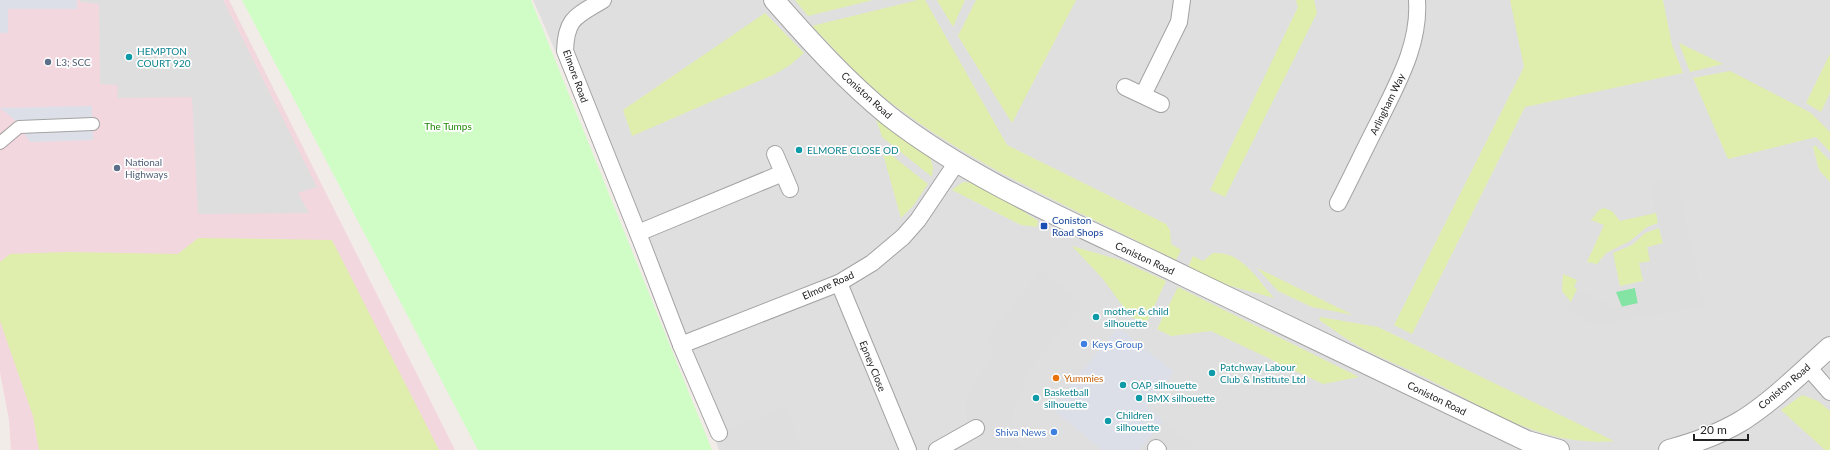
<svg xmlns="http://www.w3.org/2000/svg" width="1830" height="450" font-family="Lato,sans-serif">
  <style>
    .residential { fill: #e0dfdf }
    .commercial { fill: #f3d7de }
    .grass { fill: #dfeeac }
    .park { fill: #d0fdc5 }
    .pitch { fill: #83e4a3 }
    .parking { fill: #dedede }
    .plaza { fill: #dcdfe8 }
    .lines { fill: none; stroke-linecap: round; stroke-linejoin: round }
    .pedestrian-casing { stroke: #a3a3a3; stroke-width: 14 }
    .minor-casing { stroke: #a3a3a3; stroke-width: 18 }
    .tertiary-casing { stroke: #a3a3a3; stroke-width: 22 }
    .pedestrian { stroke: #fff; stroke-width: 12 }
    .minor { stroke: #fff; stroke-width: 16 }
    .tertiary { stroke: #fff; stroke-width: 20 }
    .culture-dot { fill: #0f9aa8; stroke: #fff; stroke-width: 1.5 }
    .service-dot { fill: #5c6f8a; stroke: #fff; stroke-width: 1.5 }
    .transit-dot { fill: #1a4fb4; stroke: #fff; stroke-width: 1.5 }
    .shop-dot { fill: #3f7fe0; stroke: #fff; stroke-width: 1.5 }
    .food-dot { fill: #e8710a; stroke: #fff; stroke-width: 1.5 }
    .labels { text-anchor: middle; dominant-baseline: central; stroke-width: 3.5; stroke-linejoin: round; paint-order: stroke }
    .culture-label { font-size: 10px; fill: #0d838f; stroke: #fff; text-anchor: start }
    .service-label { font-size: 10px; fill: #4e5e75; stroke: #fff; text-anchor: start }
    .street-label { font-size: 10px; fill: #222; stroke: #fff }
    .park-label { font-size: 10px; fill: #208906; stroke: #fff }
    .transit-label { font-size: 10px; fill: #164399; stroke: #fff; text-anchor: start }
    .shop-label { font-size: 10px; fill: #366cbe; stroke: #fff; text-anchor: start }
    .food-label { font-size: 10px; fill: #c56008; stroke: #fff; text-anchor: start }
  </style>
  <rect width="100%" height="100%" fill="#f2ece8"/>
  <polygon class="residential" points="533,0 1830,0 1830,450 719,450 652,273"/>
  <polygon class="commercial" points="0,0 229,0 455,450 11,450 9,420 0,372"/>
  <g class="grass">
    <polygon points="795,0 873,0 808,16"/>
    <path d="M918,0H925L1007,145L1166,224L1170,230L1171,244L1181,250L1176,260C1080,212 975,167 890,102C861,79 837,52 812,26Z"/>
    <polygon points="937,0 965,0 953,27"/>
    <polygon points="976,0 1076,0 1012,123 958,36"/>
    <polygon points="1296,0 1314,0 1317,13 1225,197 1210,190 1298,7"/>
    <polygon points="1510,0 1663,0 1672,45 1683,73 1525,107 1412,334 1394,325 1524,67"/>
    <polygon points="765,13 804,53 790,65 775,74 632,136 623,110"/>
    <polygon points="1679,43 1723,64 1690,72"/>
    <polygon points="1830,54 1830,93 1821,112 1806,103"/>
    <polygon points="1730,71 1800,107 1811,113 1830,132 1830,152 1816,137 1728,159 1693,78"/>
    <polygon points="873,110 930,157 933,167 932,177 882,137"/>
    <polygon points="1815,145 1830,161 1830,182 1819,170 1813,147"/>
    <polygon points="881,147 928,184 913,206 901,218"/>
    <polygon points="963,182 982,184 1038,221 1037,227 1021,225 952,190"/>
    <polygon points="1604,208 1612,211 1620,221 1656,213 1658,223 1647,227 1630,241 1606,253 1597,264 1587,262 1604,225 1591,220 1599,210"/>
    <polygon points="1659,228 1663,244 1650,261 1643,281 1620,286 1613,253 1632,245 1645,233"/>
    <polygon points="198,238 332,240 439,450 39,450 33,416 0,321 0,262 10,254 67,252 178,254"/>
    <polygon points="1072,246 1120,260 1166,281 1146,324 1130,316 1103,279"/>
    <path d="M1213,253C1242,251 1257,279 1274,298L1220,283L1188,267L1193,256L1203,261Z"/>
    <polygon points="1257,268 1353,315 1312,307 1278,291"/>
    <polygon points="1563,274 1577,280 1574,287 1577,289 1571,302 1562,291"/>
    <polygon points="1178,287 1359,377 1323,384 1211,331 1171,336 1157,329"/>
    <path d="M1320,317L1378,327L1614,441C1542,447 1490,410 1428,379C1406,368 1383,359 1362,348C1347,340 1333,329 1319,320Z"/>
    <polygon points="1802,395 1818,401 1830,411 1830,450 1825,450 1781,410"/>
  </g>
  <polygon class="park" points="242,0 531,0 712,450 478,450"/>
  <polygon class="pitch" points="1635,288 1638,304 1622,307 1616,292"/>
  <g class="parking">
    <polygon points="80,0 223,0 317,187 298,193 309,213 198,214 192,97 117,98 118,85 100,84 99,4 80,2"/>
    <polygon points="1677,178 1704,306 1603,324 1588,322 1567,310 1577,289 1616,308 1638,303 1634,283 1643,281 1639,263 1650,261 1647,247 1663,243 1650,184"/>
    <polygon points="1042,270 1082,305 1021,380 1026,385 1014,407 1012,436 1028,450 982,450 975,440 967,421 966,403 973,385 994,354 988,335"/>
    <polygon points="785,406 803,450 726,450 719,433"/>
    <polygon points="1163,421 1199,450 1139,450"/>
  </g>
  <g class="plaza">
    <polygon points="0,0 77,0 77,9 8,9 8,33 0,33"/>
    <polygon points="92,106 93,140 30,142 14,119 0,108"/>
    <polygon points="1116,330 1123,331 1174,372 1147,407 1163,421 1139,450 1102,450 1051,408"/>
  </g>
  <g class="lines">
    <defs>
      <polyline id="pedestrian" points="0,143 19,127 93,124"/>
      <g id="minor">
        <path d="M603,0C577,16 566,17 565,51L643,246L681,345L719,433"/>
        <polyline points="1125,87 1161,104"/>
        <polyline points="1143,95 1179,22 1182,0"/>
        <polyline points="775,154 790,189"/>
        <path d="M1338,203C1352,176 1365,148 1379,121C1398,82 1420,44 1417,0"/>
        <polyline points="638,233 783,173"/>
        <polyline points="839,283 908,450"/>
        <polyline points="681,345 839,283 872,263 903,237 918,220 957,162"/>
        <polyline points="1808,367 1830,392"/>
        <polyline points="1156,448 1158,450"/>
        <polyline points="937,450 976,428"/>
      </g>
      <g id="tertiary">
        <path d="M774,0C810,41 847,82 889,116C979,186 1087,228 1188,278C1301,333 1414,387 1527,441L1559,450"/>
        <path d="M1669,450C1695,443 1720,434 1743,420C1774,400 1802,372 1830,347"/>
      </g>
    </defs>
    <use href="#pedestrian" class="pedestrian-casing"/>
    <use href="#minor" class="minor-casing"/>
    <use href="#tertiary" class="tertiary-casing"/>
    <use href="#pedestrian" class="pedestrian"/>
    <use href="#minor" class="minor"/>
    <use href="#tertiary" class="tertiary"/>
  </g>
  <g class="culture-dot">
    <circle cx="129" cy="57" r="4"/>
    <circle cx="799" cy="150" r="4"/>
    <circle cx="1096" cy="317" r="4"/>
    <circle cx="1212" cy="373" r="4"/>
    <circle cx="1123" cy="385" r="4"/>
    <circle cx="1036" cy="398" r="4"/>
    <circle cx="1139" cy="398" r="4"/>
    <circle cx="1108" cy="421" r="4"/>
  </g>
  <g class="service-dot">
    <circle cx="48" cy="62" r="4"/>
    <circle cx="117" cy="168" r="4"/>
  </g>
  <rect class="transit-dot" x="1040" y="222" width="8" height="8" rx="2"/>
  <g class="shop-dot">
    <circle cx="1084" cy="344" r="4"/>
    <circle cx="1054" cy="432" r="4"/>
  </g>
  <circle class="food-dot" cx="1056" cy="378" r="4"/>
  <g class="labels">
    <g class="culture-label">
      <text x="137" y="51">HEMPTON<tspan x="137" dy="12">COURT 920</tspan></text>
      <text x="807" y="150">ELMORE CLOSE OD</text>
      <text x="1104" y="311">mother &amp; child<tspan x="1104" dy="12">silhouette</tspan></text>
      <text x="1220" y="367">Patchway Labour<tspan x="1220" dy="12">Club &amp; Institute Ltd</tspan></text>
      <text x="1131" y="385">OAP silhouette</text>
      <text x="1044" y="392">Basketball<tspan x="1044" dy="12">silhouette</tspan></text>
      <text x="1147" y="398">BMX silhouette</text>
      <text x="1116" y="415">Children<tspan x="1116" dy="12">silhouette</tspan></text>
    </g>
    <g class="service-label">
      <text x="56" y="62">L3; SCC</text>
      <text x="125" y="162">National<tspan x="125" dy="12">Highways</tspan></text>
    </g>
    <g class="street-label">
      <text transform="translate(576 76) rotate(70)">Elmore Road</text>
      <text transform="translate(867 95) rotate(42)">Coniston Road</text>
      <text transform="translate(1387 104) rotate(-64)">Arlingham Way</text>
      <text transform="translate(1145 258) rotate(25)">Coniston Road</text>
      <text transform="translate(828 285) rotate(-24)">Elmore Road</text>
      <text transform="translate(873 366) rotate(68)">Epney Close</text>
      <text transform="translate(1784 386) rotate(-40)">Coniston Road</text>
      <text transform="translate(1437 398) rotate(26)">Coniston Road</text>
    </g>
    <g class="park-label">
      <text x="448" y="126">The Tumps</text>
    </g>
    <g class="transit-label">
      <text x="1052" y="220">Coniston<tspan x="1052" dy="12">Road Shops</tspan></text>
    </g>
    <g class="shop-label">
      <text x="1092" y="344">Keys Group</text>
      <text x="1046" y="432" text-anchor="end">Shiva News</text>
    </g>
    <g class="food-label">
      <text x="1064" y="378">Yummies</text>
    </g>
  </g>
  <path d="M1694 434v6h54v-6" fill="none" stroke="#222222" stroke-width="2"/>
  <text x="1700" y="434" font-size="12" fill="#222222" stroke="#ffffff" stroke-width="3" paint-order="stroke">20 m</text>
</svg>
